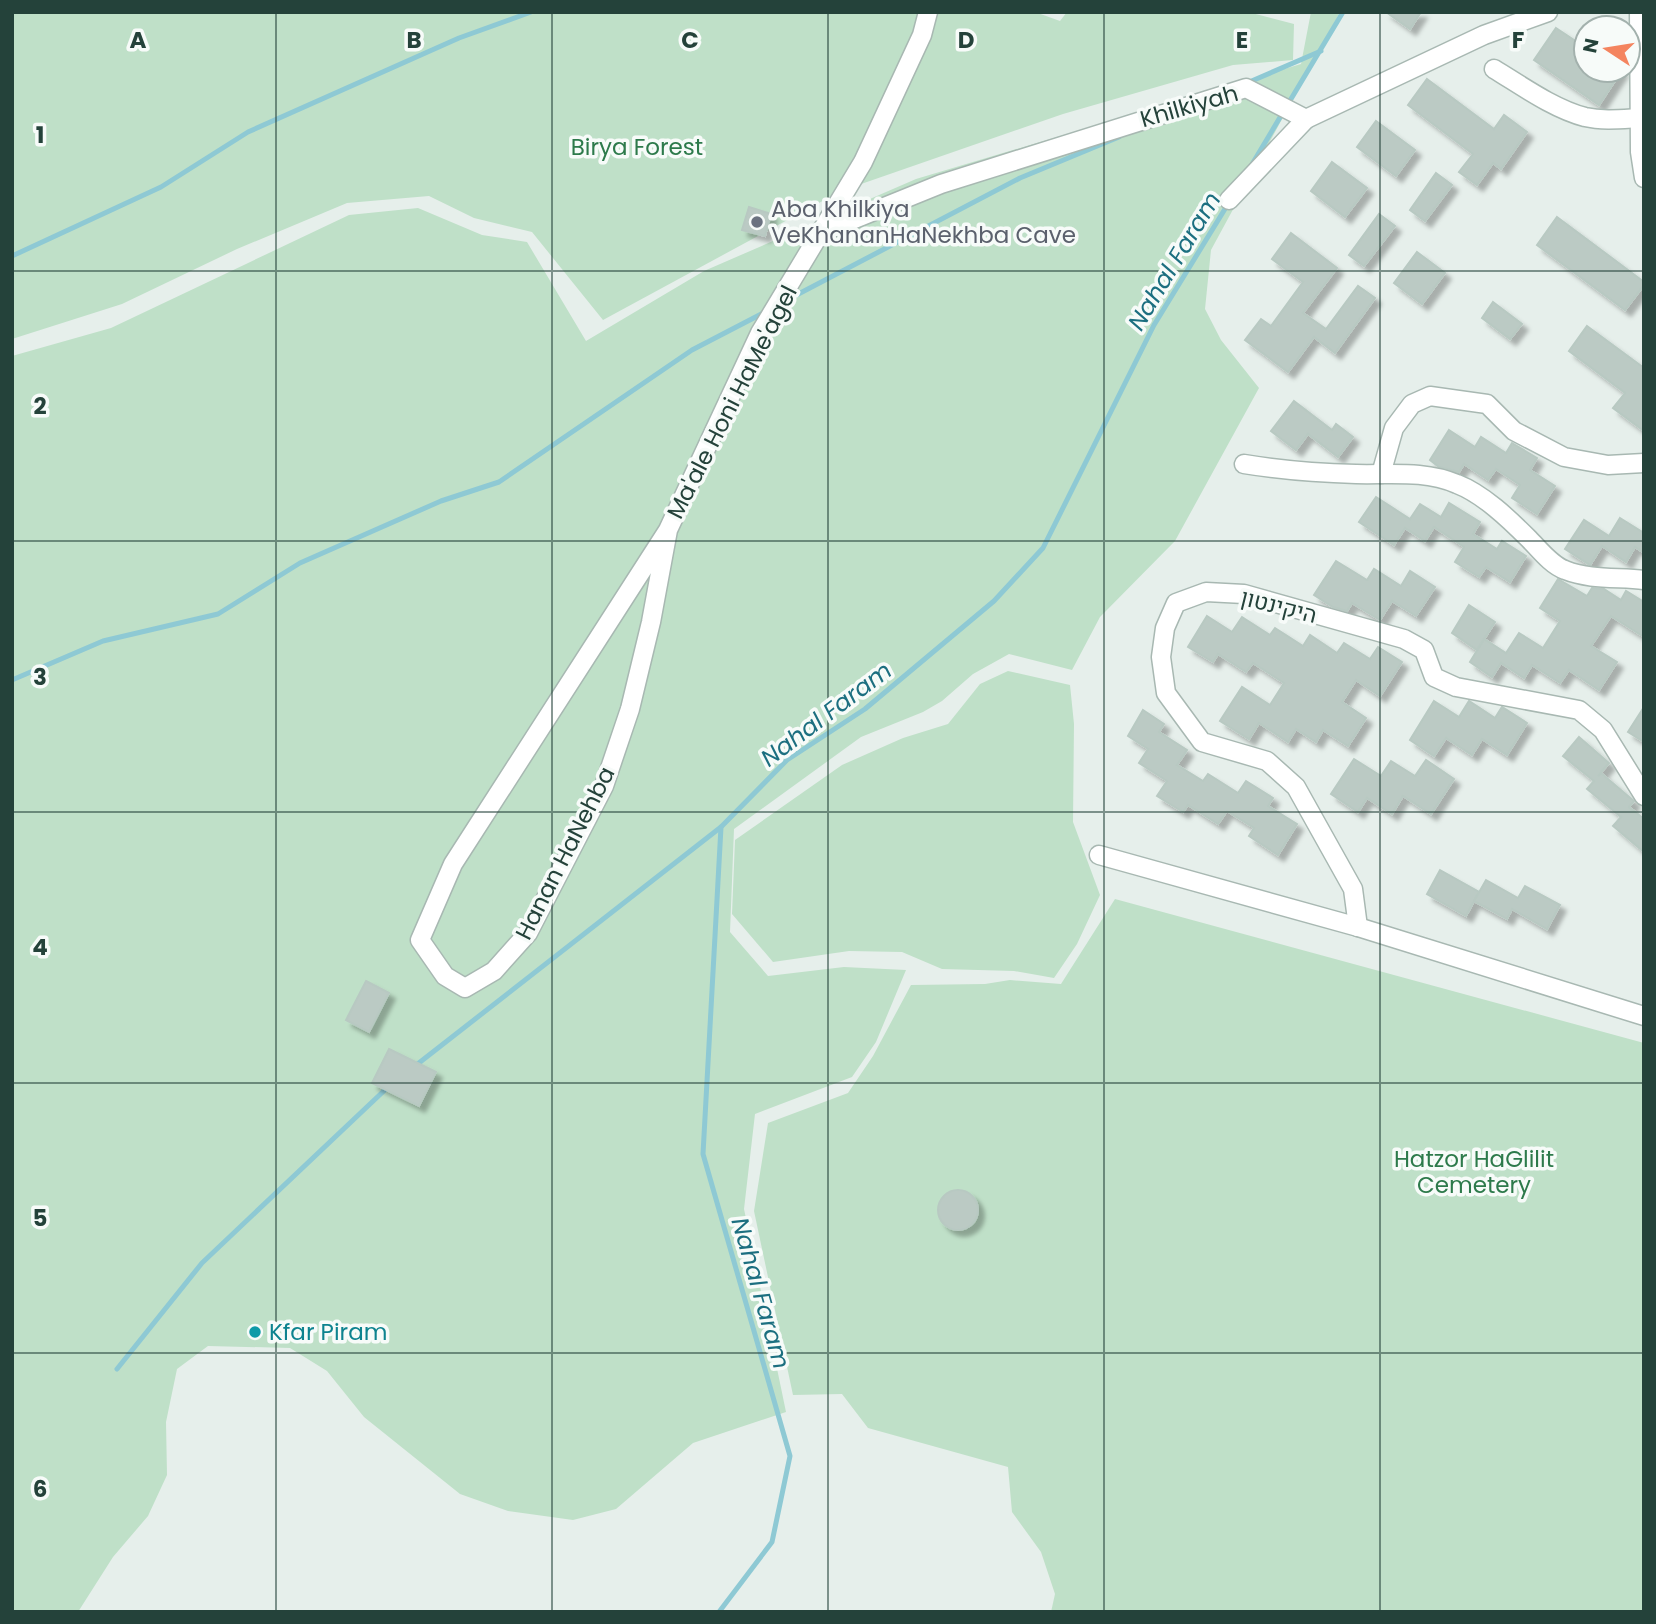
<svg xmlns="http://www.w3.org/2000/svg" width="1656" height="1624" font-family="Poppins,Heebo,sans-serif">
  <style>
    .green { fill: #bfe0c8 }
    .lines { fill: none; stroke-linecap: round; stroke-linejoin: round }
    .stream { stroke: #8ec9d4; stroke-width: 5 }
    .building { fill: #bbcac4; stroke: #b8c9c2; stroke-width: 2; filter: url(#shadow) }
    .minor-casing { stroke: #a8b8b2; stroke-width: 21 }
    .minor { stroke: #fff; stroke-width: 18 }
    .grid { fill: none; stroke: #24423a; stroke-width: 2; stroke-opacity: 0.55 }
    .worship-dot { fill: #6b7280; stroke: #f7fbf9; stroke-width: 2.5 }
    .culture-dot { fill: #0f9aa8; stroke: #f7fbf9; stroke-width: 2.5 }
    .labels { text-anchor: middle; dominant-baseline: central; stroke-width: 7; stroke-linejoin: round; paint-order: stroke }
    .street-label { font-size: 23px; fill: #24423a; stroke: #f7fbf9 }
    .park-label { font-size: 23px; fill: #2d7a4b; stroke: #f7fbf9 }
    .worship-label { font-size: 23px; fill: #5b616d; stroke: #f7fbf9; text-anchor: start }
    .culture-label { font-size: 23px; fill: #0d838f; stroke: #f7fbf9; text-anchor: start }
    .water-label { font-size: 24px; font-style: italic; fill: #1c6f80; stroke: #f7fbf9 }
    .grid-label { font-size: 23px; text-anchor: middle; font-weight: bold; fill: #24423a; stroke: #f7fbf9; stroke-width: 7; stroke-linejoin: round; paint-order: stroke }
  </style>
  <defs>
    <filter id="shadow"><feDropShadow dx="6" dy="6" stdDeviation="2" flood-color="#0004"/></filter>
  </defs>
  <rect width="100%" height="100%" fill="#e6efeb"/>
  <g class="green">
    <polygon points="12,12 1035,12 1060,21 1067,12 1248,12 1294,24 1293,60 1233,65 1063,114 841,191 603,320 532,232 474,218 429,196 347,203 237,249 122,304 12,339"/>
    <polygon points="1311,12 1340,12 1211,250 1205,309 1221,340 1259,388 1175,541 1100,617 1072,670 1009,654 973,674 942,701 923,712 861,737 734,829 730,932 768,976 844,967 906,970 876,1042 852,1077 755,1114 744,1209 786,1412 693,1443 616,1509 573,1520 508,1511 460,1494 364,1417 327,1371 290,1348 208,1346 177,1369 166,1422 167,1475 148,1516 113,1557 78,1612 12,1612 12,356 111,328 349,215 418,208 482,235 527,242 586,341 704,271 916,179 1301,64"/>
    <polygon points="1008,671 1070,685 1074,724 1073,822 1100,895 1077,944 1054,978 1014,971 942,969 902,952 849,951 773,962 732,914 735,840 842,765 903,738 948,724 980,684"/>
    <polygon points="1115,899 1644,1043 1644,1612 1051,1612 1055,1594 1041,1552 1012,1512 1008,1467 868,1428 842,1394 793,1395 754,1211 768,1123 848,1093 873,1056 911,985 985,984 1010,980 1061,984"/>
  </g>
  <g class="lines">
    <g class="stream">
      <polyline points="1247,83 1321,51"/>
      <polyline points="1251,166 1343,12"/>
      <polyline points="12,256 161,187 248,132 459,38 531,12"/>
      <polyline points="785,301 1020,178 1119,137"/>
      <polyline points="12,680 103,641 218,614 300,563 441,501 499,482 692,350 767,311"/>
      <polyline points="415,1066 721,827"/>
      <polyline points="117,1369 202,1263 388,1087"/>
      <polyline points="719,1612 772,1542 790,1456 703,1154 721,827 787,760 865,709 994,601 1043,548 1154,325 1228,204"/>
    </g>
  </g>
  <g class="building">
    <polygon points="1386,12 1421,12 1410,29"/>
    <polygon points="1556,28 1586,48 1586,70 1622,70 1599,105 1534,60"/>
    <polygon points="1427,79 1494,129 1504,115 1527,132 1501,169 1493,163 1477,185 1459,172 1473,154 1408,105"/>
    <polygon points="1376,121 1415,150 1396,176 1357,147"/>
    <polygon points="1332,162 1367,188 1345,217 1311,191"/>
    <polygon points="1436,173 1452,185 1425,221 1410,210"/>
    <polygon points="749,207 771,214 765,236 742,230"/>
    <polygon points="1379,214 1395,226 1364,266 1349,255"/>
    <polygon points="1557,217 1644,282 1644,285 1625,310 1537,245"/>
    <polygon points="1291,233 1337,268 1303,313 1326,329 1358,286 1375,298 1335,353 1314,337 1288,372 1245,340 1261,319 1271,326 1303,282 1272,259"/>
    <polygon points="1417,252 1445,273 1422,304 1394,283"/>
    <polygon points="1493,302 1522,324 1510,339 1482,318"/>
    <polygon points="1587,326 1644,368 1644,431 1613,408 1625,393 1569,351"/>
    <polygon points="1294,401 1332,430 1336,424 1353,437 1338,457 1308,434 1296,450 1271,431"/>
    <polygon points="1449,430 1475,447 1481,437 1506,453 1512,443 1537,458 1530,470 1555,486 1537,514 1512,498 1520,485 1496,469 1488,480 1464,464 1459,472 1439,467 1430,460"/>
    <polygon points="1376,497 1410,519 1420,504 1441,517 1449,503 1480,522 1473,534 1497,549 1502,541 1526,556 1510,582 1486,567 1479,577 1455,562 1464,547 1434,527 1425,541 1405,528 1394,545 1359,522"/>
    <polygon points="1620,518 1644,533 1644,553 1635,547 1626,562 1602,546 1590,565 1565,549 1584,520 1609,536"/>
    <polygon points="1336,561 1367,580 1374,569 1401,586 1410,571 1435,587 1416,616 1392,601 1380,620 1352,603 1347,611 1333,607 1314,595"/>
    <polygon points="1558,579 1587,596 1592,588 1604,589 1621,600 1626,591 1644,602 1644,637 1611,616 1591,646 1617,662 1599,690 1569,670 1560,683 1532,665 1524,678 1501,663 1492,677 1470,662 1484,639 1506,653 1519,633 1543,648 1560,621 1540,608"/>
    <polygon points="1469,605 1495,622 1477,650 1452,633"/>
    <polygon points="1207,616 1232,632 1242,617 1270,635 1275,628 1303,646 1310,635 1337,653 1344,643 1370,659 1378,647 1402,662 1380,696 1356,680 1342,702 1366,718 1348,746 1323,730 1316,742 1296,729 1288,742 1259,723 1249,739 1220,721 1242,687 1270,705 1284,683 1253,663 1246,672 1218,654 1213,662 1188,647"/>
    <polygon points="1434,701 1459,717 1469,701 1495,718 1502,707 1527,723 1507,755 1482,739 1472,755 1446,738 1434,756 1410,740"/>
    <polygon points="1644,707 1644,742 1628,732"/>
    <polygon points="1143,710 1164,724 1159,732 1187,750 1177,765 1203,781 1208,774 1238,793 1246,781 1273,798 1268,806 1297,824 1278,855 1249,836 1254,828 1227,811 1218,824 1188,805 1183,812 1157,796 1167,781 1139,763 1148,749 1128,736"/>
    <polygon points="1579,737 1609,763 1598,776 1601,773 1634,801 1629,807 1644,819 1644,852 1613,826 1621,817 1587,789 1594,781 1563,756"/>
    <polygon points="1354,759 1381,776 1391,761 1415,776 1426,760 1454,779 1431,814 1403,796 1392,814 1367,798 1358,812 1331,794"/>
    <polygon points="1440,870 1479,892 1466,916 1427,894"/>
    <polygon points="1486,880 1518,898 1525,886 1560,905 1547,929 1512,909 1507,919 1474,901"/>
    <polygon points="366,981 389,993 369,1032 346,1020"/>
    <polygon points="389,1049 436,1072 419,1106 372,1083"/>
    <circle cx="958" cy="1210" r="20"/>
  </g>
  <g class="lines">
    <defs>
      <g id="minor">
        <polyline points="1639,12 1640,152 1644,178"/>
        <path d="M1494,69C1522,86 1554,109 1585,117C1603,121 1621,119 1640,118"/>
        <polyline points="1229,200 1306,119"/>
        <polyline points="820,233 941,184 1246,88 1306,119 1484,35 1548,12"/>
        <path d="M1244,464C1281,470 1318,473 1356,474C1390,475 1424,470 1457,484C1483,494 1509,519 1529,539C1539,549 1551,565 1565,570C1590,580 1617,577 1644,580"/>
        <polyline points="1381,474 1394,428 1412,404 1430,396 1487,404 1514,431 1564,457 1608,465 1644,463"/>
        <polyline points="668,530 651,622 630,709 604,786 528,933 494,971 465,988 445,976 420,940 453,864 668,530 760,333 863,162 922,35 928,12"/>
        <polyline points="1099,855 1358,927 1644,1016"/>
        <polyline points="1358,927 1353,889 1296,787 1267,761 1202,742 1166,693 1161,657 1165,628 1176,603 1206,592 1244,594 1404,639 1424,650 1434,677 1456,687 1579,710 1603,730 1644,796"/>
      </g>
    </defs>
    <use href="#minor" class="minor-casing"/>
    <use href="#minor" class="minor"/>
  </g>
  <path class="grid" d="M276,12V1612M552,12V1612M828,12V1612M1104,12V1612M1380,12V1612M12,271H1644M12,541H1644M12,812H1644M12,1083H1644M12,1353H1644"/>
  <circle class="worship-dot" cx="757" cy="222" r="7"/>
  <circle class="culture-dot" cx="255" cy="1332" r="7"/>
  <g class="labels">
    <g class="street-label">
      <text transform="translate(1189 106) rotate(-16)">Khilkiyah</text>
      <text transform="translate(732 402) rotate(-63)">Ma'ale Honi HaMe'agel</text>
      <text transform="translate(1279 606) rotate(14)">היקינטון</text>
      <text transform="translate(565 853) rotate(-63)">Hanan HaNehba</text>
    </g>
    <g class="park-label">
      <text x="637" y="147">Birya Forest</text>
      <text x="1474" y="1159">Hatzor HaGlilit<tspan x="1474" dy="26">Cemetery</tspan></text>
    </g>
    <g class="worship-label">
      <text x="771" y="209">Aba Khilkiya<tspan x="771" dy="26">VeKhananHaNekhba Cave</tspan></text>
    </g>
    <g class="culture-label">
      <text x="269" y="1332">Kfar Piram</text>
    </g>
    <g class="water-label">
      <text transform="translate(1174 261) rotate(-59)">Nahal Faram</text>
      <text transform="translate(826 714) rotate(-37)">Nahal Faram</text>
      <text transform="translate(761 1293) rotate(74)">Nahal Faram</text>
    </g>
  </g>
  <g class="grid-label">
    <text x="138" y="48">A</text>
    <text x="414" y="48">B</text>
    <text x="690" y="48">C</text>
    <text x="966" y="48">D</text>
    <text x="1242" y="48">E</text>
    <text x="1518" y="48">F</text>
    <text x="40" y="143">1</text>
    <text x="40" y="414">2</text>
    <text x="40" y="685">3</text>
    <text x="40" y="955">4</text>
    <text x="40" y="1226">5</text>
    <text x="40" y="1497">6</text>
  </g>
  <rect width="1656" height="1624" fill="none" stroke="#24423a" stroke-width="28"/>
  <g transform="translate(1607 49) rotate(282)"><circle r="33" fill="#f7fbf9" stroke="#a3b1ad" stroke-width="2"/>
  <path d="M0-5L12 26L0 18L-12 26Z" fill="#f4845f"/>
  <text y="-10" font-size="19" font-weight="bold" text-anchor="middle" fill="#24423a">N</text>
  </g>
</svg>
